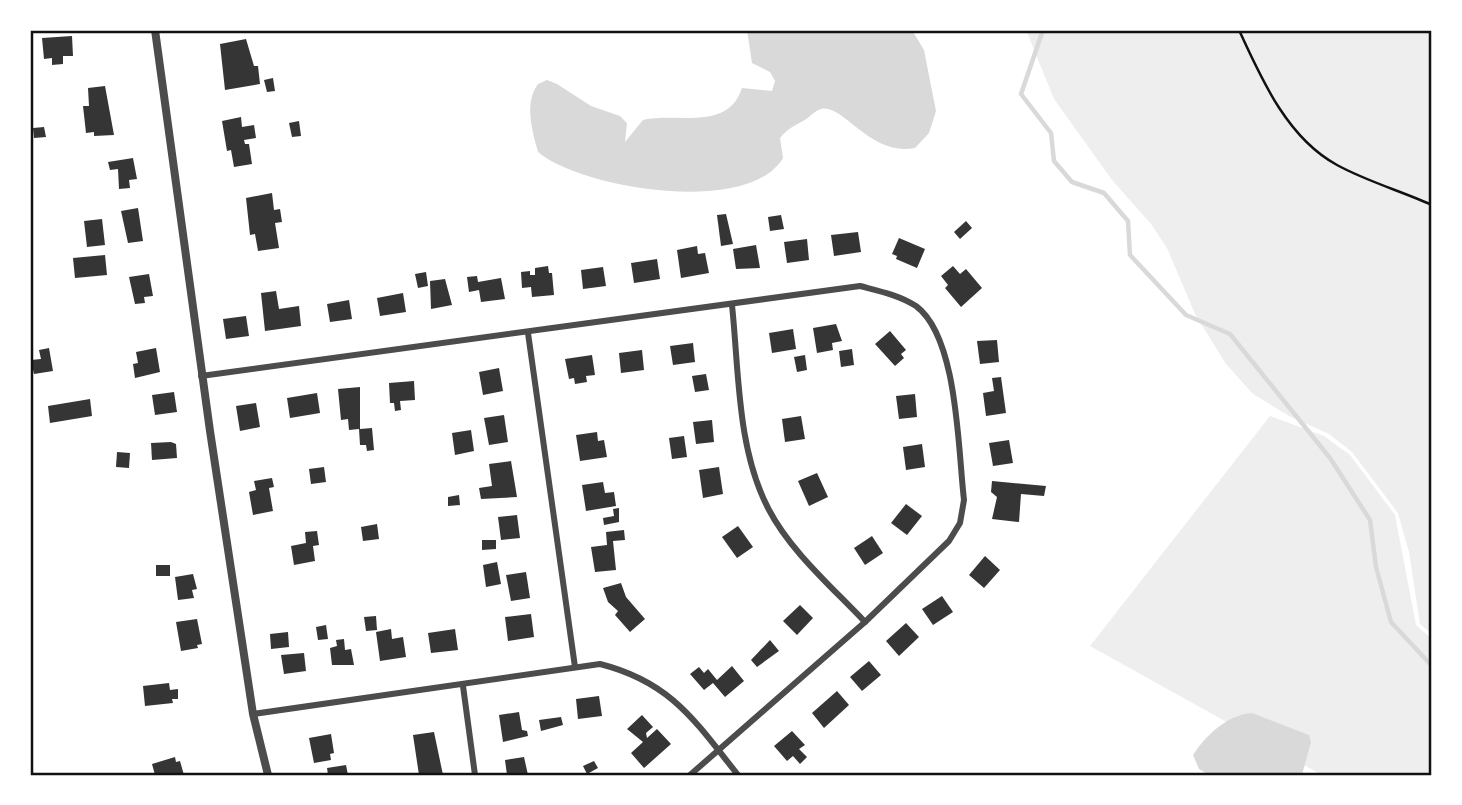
<svg xmlns="http://www.w3.org/2000/svg" width="1462" height="805" font-family="Inter,sans-serif">
  <style>
    .green { fill: #eee }
    .water { fill: #d9d9d9 }
    .lines { fill: none; stroke-linecap: round; stroke-linejoin: round }
    .stream { stroke: #d9d9d9; stroke-width: 4.5 }
    .building { fill: #353535 }
    .path { stroke: #111; stroke-width: 2.5 }
    .minor { stroke: #4c4c4c; stroke-width: 6 }
    .tertiary { stroke: #4c4c4c; stroke-width: 8 }
    .neatline { fill: none; stroke: #111; stroke-width: 2.5 }
  </style>
  <rect width="100%" height="100%" fill="#fff"/>
  <g class="green">
    <polygon points="1026,30 1432,30 1432,634 1420,624 1409,552 1398,513 1352,452 1329,434 1289,416 1253,394 1226,364 1195,314 1167,248 1151,224 1112,180 1054,99"/>
    <polygon points="1270,416 1324,436 1350,455 1395,515 1416,625 1432,639 1432,775 1322,775 1090,646"/>
  </g>
  <g class="water">
    <path d="M747,30H912L924,50L936,111L929,133L915,148C870,157 843,103 821,109C814,111 809,118 803,121C794,126 787,129 780,138L783,158C749,216 582,189 538,152C532,130 524,103 538,84L547,80L557,84L591,106L620,116L627,123L625,142L643,120C677,112 728,132 742,88L772,91L775,81L770,72L752,63Z"/>
    <path d="M1252,713L1309,735L1311,742L1302,775H1209L1199,769L1193,755C1206,735 1227,715 1252,713Z"/>
  </g>
  <g class="lines">
    <polyline class="stream" points="1043,30 1021,94 1051,133 1054,161 1072,182 1104,193 1128,221 1130,255 1186,315 1230,334 1330,458 1370,520 1376,567 1391,622 1432,666"/>
  </g>
  <g class="building">
    <polygon points="72,36 73,56 63,56 63,64 52,65 52,58 44,59 42,38"/>
    <polygon points="246,39 254,66 258,66 260,84 225,90 220,44"/>
    <polygon points="273,78 275,91 267,92 264,80"/>
    <polygon points="105,86 114,135 94,136 94,132 86,133 83,106 89,106 88,88"/>
    <polygon points="241,117 242,127 254,125 256,138 244,140 245,144 249,144 252,164 234,167 231,150 227,151 222,121"/>
    <polygon points="299,121 301,136 292,137 289,123"/>
    <polygon points="44,127 46,137 34,138 33,128"/>
    <polygon points="133,158 137,179 129,180 130,188 119,189 118,169 110,170 108,162"/>
    <polygon points="272,193 274,210 280,209 282,222 275,223 279,248 258,251 255,234 250,235 246,198"/>
    <polygon points="138,208 143,241 128,243 121,211"/>
    <polygon points="726,214 733,244 721,246 717,215"/>
    <polygon points="781,215 784,229 770,231 768,217"/>
    <polygon points="102,219 105,245 87,247 84,221"/>
    <polygon points="966,221 972,228 960,239 954,232"/>
    <polygon points="858,232 861,252 834,256 831,235"/>
    <polygon points="899,238 925,249 917,268 896,259 897,256 892,254"/>
    <polygon points="807,239 809,260 787,263 784,242"/>
    <polygon points="756,245 760,268 736,269 733,249"/>
    <polygon points="697,246 698,254 705,253 709,273 681,278 677,250"/>
    <polygon points="105,255 107,275 75,278 73,258"/>
    <polygon points="657,259 660,279 634,283 631,263"/>
    <polygon points="548,266 549,273 552,273 554,295 532,297 531,287 522,288 521,272 530,271 530,275 535,275 535,268"/>
    <polygon points="953,266 960,274 966,269 982,288 961,307 945,288 948,285 941,276"/>
    <polygon points="603,267 606,286 583,289 581,270"/>
    <polygon points="426,272 428,286 418,288 415,274"/>
    <polygon points="149,274 153,296 144,297 145,303 135,304 129,277"/>
    <polygon points="477,276 478,282 501,278 505,299 481,302 479,290 469,292 467,277"/>
    <polygon points="445,279 452,305 431,309 430,281"/>
    <polygon points="276,291 279,309 299,306 301,326 265,331 261,293"/>
    <polygon points="403,293 406,312 380,316 377,298"/>
    <polygon points="349,300 352,319 330,322 327,304"/>
    <polygon points="246,316 249,336 226,339 223,319"/>
    <polygon points="836,324 842,341 832,343 833,350 817,353 813,328"/>
    <polygon points="793,329 796,349 772,353 769,333"/>
    <polygon points="890,331 906,350 901,354 904,358 895,366 875,344"/>
    <polygon points="997,340 999,362 980,364 977,341"/>
    <polygon points="693,343 695,362 673,365 670,346"/>
    <polygon points="49,348 53,371 34,374 31,360 41,359 39,350"/>
    <polygon points="156,348 160,372 135,378 133,364 138,363 136,352"/>
    <polygon points="852,349 854,365 841,367 839,351"/>
    <polygon points="642,350 644,370 621,373 619,353"/>
    <polygon points="592,355 595,375 586,376 587,382 575,384 574,378 569,379 565,359"/>
    <polygon points="805,355 807,370 797,372 794,357"/>
    <polygon points="499,368 503,391 483,395 479,372"/>
    <polygon points="706,374 709,390 695,392 692,376"/>
    <polygon points="1001,377 1006,413 986,416 983,393 994,391 992,378"/>
    <polygon points="414,381 415,400 400,401 401,410 395,411 394,403 390,403 389,383"/>
    <polygon points="360,387 360,429 372,428 374,450 367,451 366,445 360,445 359,429 349,430 348,419 341,420 338,389"/>
    <polygon points="174,392 177,412 155,415 152,395"/>
    <polygon points="317,393 320,413 290,418 287,398"/>
    <polygon points="915,394 917,417 899,419 896,396"/>
    <polygon points="90,399 92,416 50,423 48,406"/>
    <polygon points="256,403 260,427 240,431 236,406"/>
    <polygon points="504,415 508,442 489,445 484,418"/>
    <polygon points="801,416 805,439 785,442 782,419"/>
    <polygon points="712,420 714,442 696,444 693,422"/>
    <polygon points="471,430 474,451 455,455 452,433"/>
    <polygon points="597,432 598,441 604,440 607,457 580,461 576,435"/>
    <polygon points="684,436 687,457 672,459 669,438"/>
    <polygon points="1009,440 1013,463 993,466 989,443"/>
    <polygon points="171,442 176,444 177,458 152,460 151,443"/>
    <polygon points="922,444 925,467 906,470 903,447"/>
    <polygon points="117,452 130,453 129,468 116,467"/>
    <polygon points="511,461 517,497 481,499 479,488 492,486 489,464"/>
    <polygon points="324,467 326,482 311,484 309,469"/>
    <polygon points="719,467 723,494 703,498 699,470"/>
    <polygon points="817,473 828,497 809,506 798,481"/>
    <polygon points="272,478 274,487 269,488 273,511 253,515 249,492 256,490 254,481"/>
    <polygon points="992,481 1046,486 1044,496 1021,494 1019,522 992,519 997,497 991,492"/>
    <polygon points="603,482 605,493 614,492 616,506 586,511 582,485"/>
    <polygon points="459,495 460,505 448,506 448,497"/>
    <polygon points="906,504 922,516 907,535 891,523"/>
    <polygon points="619,508 619,522 604,525 603,518 614,516 613,509"/>
    <polygon points="517,515 520,538 501,540 498,517"/>
    <polygon points="377,524 379,539 363,541 361,527"/>
    <polygon points="738,526 753,547 737,558 722,537"/>
    <polygon points="624,530 625,540 613,541 616,570 595,572 591,547 607,545 606,532"/>
    <polygon points="317,531 319,545 313,546 315,561 294,565 291,546 306,543 305,532"/>
    <polygon points="872,536 883,553 865,565 854,548"/>
    <polygon points="482,540 496,540 496,549 482,550"/>
    <polygon points="985,556 1000,570 984,588 969,575"/>
    <polygon points="497,562 501,584 486,587 483,565"/>
    <rect x="156" y="565" width="14" height="11"/>
    <polygon points="526,572 530,598 511,601 506,575"/>
    <polygon points="193,574 197,589 192,590 194,598 178,600 175,577"/>
    <polygon points="621,583 626,597 645,619 630,632 615,615 618,611 608,602 603,588"/>
    <polygon points="942,596 953,612 933,625 922,609"/>
    <polygon points="800,605 813,618 797,635 783,621"/>
    <polygon points="531,614 534,637 508,641 505,617"/>
    <polygon points="376,616 377,630 366,631 364,617"/>
    <polygon points="197,619 202,644 197,645 198,648 181,651 176,622"/>
    <polygon points="906,623 919,637 899,656 886,641"/>
    <polygon points="326,625 328,639 318,640 316,627"/>
    <polygon points="391,629 392,639 403,637 406,657 380,661 376,632"/>
    <polygon points="455,629 458,650 431,653 428,633"/>
    <polygon points="288,632 289,647 271,649 270,634"/>
    <polygon points="344,639 345,650 351,649 354,665 332,665 330,648 337,646 336,640"/>
    <polygon points="770,640 779,651 757,667 751,660"/>
    <polygon points="304,653 306,671 284,674 281,655"/>
    <polygon points="869,661 881,675 862,691 850,677"/>
    <polygon points="732,666 744,681 725,697 713,683 704,690 690,674 699,667 704,673 708,669 717,680"/>
    <polygon points="169,683 170,690 178,689 178,699 172,699 173,703 145,706 143,686"/>
    <polygon points="837,691 849,705 824,728 812,713"/>
    <polygon points="599,696 602,716 578,719 576,699"/>
    <polygon points="519,712 522,730 527,731 528,736 503,742 499,715"/>
    <polygon points="642,715 653,727 646,733 647,738 657,729 671,744 644,768 631,753 643,742 627,729"/>
    <polygon points="561,717 563,725 541,731 539,720"/>
    <polygon points="792,731 805,745 799,749 807,757 800,764 793,756 787,761 774,746"/>
    <polygon points="434,732 443,775 419,775 413,735"/>
    <polygon points="331,734 334,753 330,754 331,760 314,763 309,738"/>
    <polygon points="175,757 176,762 180,761 184,775 155,775 152,764"/>
    <polygon points="524,757 528,775 507,775 505,760"/>
    <polygon points="594,761 598,768 587,774 583,766"/>
    <polygon points="346,765 348,775 328,775 327,768"/>
  </g>
  <g class="lines">
    <path class="path" d="M1239,30C1261,78 1287,138 1337,165C1366,181 1401,191 1432,205"/>
    <g class="minor">
      <path d="M732,305C739,372 737,448 768,508C790,551 832,587 865,622"/>
      <polyline points="528,333 575,667"/>
      <path d="M201,376L860,286C879,291 899,295 916,306C958,337 958,450 964,500L960,523L949,541L865,622L690,775"/>
      <polyline points="463,686 475,775"/>
      <path d="M253,714L600,664C671,682 695,721 738,775"/>
    </g>
    <polyline class="tertiary" points="155,30 210,431 253,714 268,775"/>
  </g>
  <rect width="1462" height="805" fill="none" stroke="#ffffff" stroke-width="63"/>
  <rect x="32" y="32" width="1398" height="742" class="neatline"/>
</svg>
